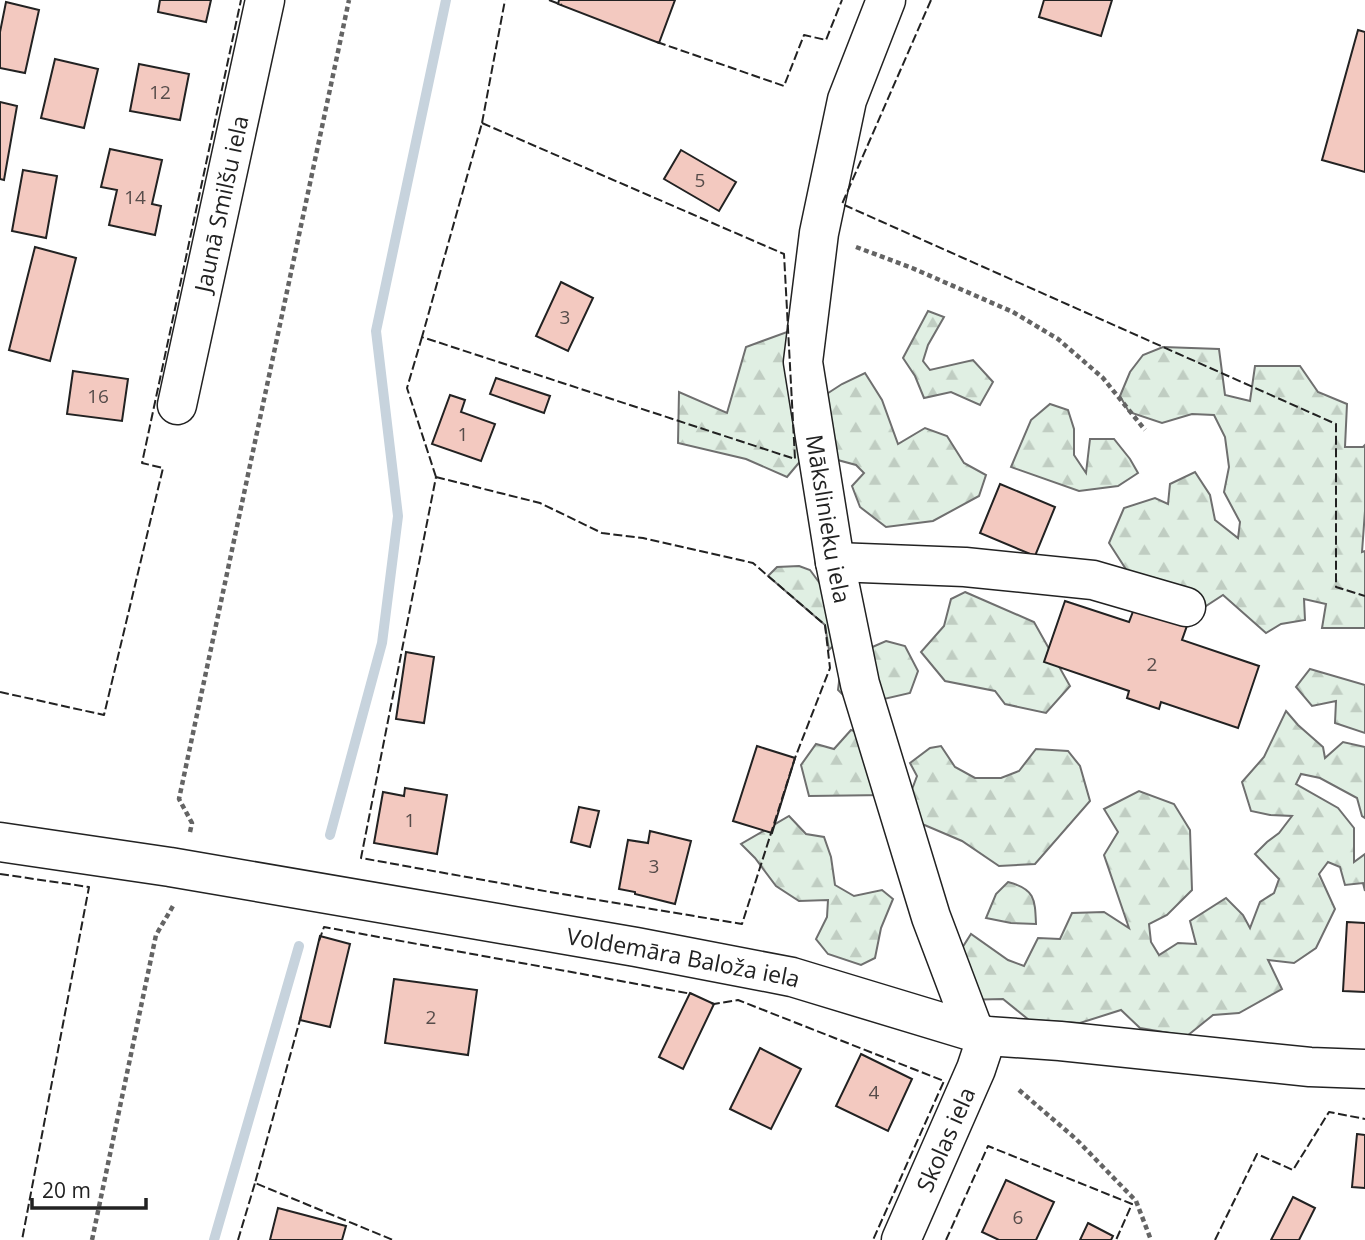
<svg xmlns="http://www.w3.org/2000/svg" width="1365" height="1240" font-family="'Open Sans',sans-serif">
  <style>
    .forest { fill: url(#forest-firs); stroke: #6f6f6f; stroke-width: 2 }
    .lines { fill: none; stroke-linecap: round; stroke-linejoin: round }
    .stream { stroke: #c7d3dd; stroke-width: 10 }
    .building { fill: #f3c9c0; stroke: #222; stroke-width: 2 }
    .minor-casing { stroke: #222; stroke-width: 41 }
    .path { stroke: #646464; stroke-width: 4.5; stroke-dasharray: 5 3.5; stroke-linecap: butt }
    .minor { stroke: #fff; stroke-width: 38 }
    .fence { stroke: #222; stroke-width: 2; stroke-dasharray: 9 3.5; stroke-linecap: butt }
    .labels { text-anchor: middle; dominant-baseline: central; stroke-width: 5; stroke-linejoin: round; paint-order: stroke }
    .number-label { font-size: 19px; fill: #564c4a }
    .street-label { font-size: 23px; fill: #222; stroke: #fff }
  </style>
  <defs>
    <pattern id="forest-firs" width="22" height="20" patternUnits="userSpaceOnUse" patternTransform="scale(1.75)"><rect width="22" height="20" fill="#e0efe3"/><path d="M5 1l3.5 6h-7zM16 11l3.5 6h-7z" fill="#c0cdc2"/></pattern>
  </defs>
  <rect width="100%" height="100%" fill="#fff"/>
  <g class="forest">
    <polygon points="928,311 944,317 928,345 923,361 930,370 973,360 993,382 980,405 951,392 924,398 915,376 903,358"/>
    <polygon points="798,328 822,397 842,384 865,373 882,400 898,444 925,428 947,436 964,463 986,475 979,496 933,521 886,527 860,507 852,486 864,473 856,465 808,452 787,477 746,459 678,443 679,392 727,413 746,347"/>
    <polygon points="1163,347 1219,349 1225,395 1250,401 1255,366 1300,366 1318,392 1347,404 1345,447 1363,447 1365,445 1365,511 1362,552 1365,551 1365,628 1322,628 1326,604 1304,599 1305,620 1281,624 1266,633 1223,595 1180,623 1131,577 1109,543 1124,508 1155,498 1168,504 1170,484 1195,472 1210,495 1215,520 1238,538 1240,522 1224,492 1229,467 1225,437 1214,415 1192,414 1162,423 1129,412 1120,396 1130,372 1143,355"/>
    <polygon points="1050,404 1068,410 1074,429 1074,455 1086,473 1090,439 1114,439 1130,459 1138,473 1118,486 1079,491 1011,467 1031,420"/>
    <polygon points="799,566 810,570 824,589 840,639 829,650 825,625 768,576 777,567"/>
    <polygon points="965,592 1034,622 1070,686 1046,713 1005,704 995,691 945,681 921,652 944,626 951,599"/>
    <polygon points="886,641 905,646 918,671 910,693 854,706 838,690 841,666 861,652"/>
    <polygon points="1310,669 1365,685 1365,733 1335,723 1336,701 1312,706 1296,687"/>
    <polygon points="1286,711 1298,725 1323,747 1325,758 1343,742 1365,747 1365,818 1362,816 1357,798 1320,778 1301,774 1296,784 1338,808 1354,828 1354,862 1365,854 1365,891 1363,883 1345,885 1340,867 1328,862 1319,874 1335,909 1316,948 1294,963 1268,960 1282,989 1239,1013 1213,1015 1187,1036 1140,1028 1121,1010 1080,1023 1029,1020 1003,999 961,1000 950,967 971,934 1008,960 1024,966 1038,938 1060,939 1072,913 1104,912 1129,928 1104,855 1118,832 1104,809 1139,791 1174,804 1190,830 1192,890 1167,915 1149,924 1151,942 1159,955 1178,943 1196,944 1190,921 1226,898 1243,915 1250,928 1260,902 1274,893 1279,879 1255,854 1267,842 1279,833 1292,816 1270,815 1251,811 1242,782 1264,757"/>
    <polygon points="851,730 895,745 886,795 809,796 801,765 816,744 834,749"/>
    <polygon points="941,746 955,767 975,778 1001,778 1019,771 1036,749 1068,751 1080,766 1090,801 1035,864 999,866 962,841 915,821 908,800 917,776 910,763 930,748"/>
    <polygon points="789,816 806,834 824,837 831,857 835,885 854,896 882,890 893,899 881,928 875,958 861,965 828,954 816,939 827,917 828,900 799,901 776,886 755,858 741,844"/>
    <path d="M1008,882C1035,889 1035,899 1036,924L1011,923L986,918L996,894Z"/>
  </g>
  <g class="lines">
    <g class="stream">
      <polyline points="330,835 382,643 398,516 376,331 446,0"/>
      <polyline points="214,1240 299,946"/>
    </g>
  </g>
  <g class="building">
    <polygon points="160,0 211,0 206,22 158,12"/>
    <polygon points="559,0 675,0 659,43 558,4"/>
    <polygon points="1044,0 1112,0 1101,36 1039,17"/>
    <polygon points="6,2 39,10 25,73 0,68 0,32"/>
    <polygon points="1358,30 1365,32 1365,172 1322,160"/>
    <polygon points="55,59 98,69 84,128 41,118"/>
    <polygon points="139,64 189,74 180,120 130,111"/>
    <polygon points="0,102 17,106 4,180 0,179"/>
    <polygon points="110,149 162,160 152,204 161,206 155,235 109,225 117,190 101,187"/>
    <polygon points="681,150 736,182 719,211 664,179"/>
    <polygon points="23,170 57,176 46,238 12,231"/>
    <polygon points="35,247 76,258 50,361 9,350"/>
    <polygon points="561,282 593,298 568,351 536,336"/>
    <polygon points="73,371 128,379 122,421 67,414"/>
    <polygon points="496,378 550,396 544,413 490,394"/>
    <polygon points="450,395 465,400 461,412 495,424 481,461 432,444"/>
    <polygon points="1000,484 1055,507 1035,556 980,533"/>
    <polygon points="1065,601 1129,622 1137,601 1189,620 1182,640 1259,666 1238,728 1161,702 1159,709 1127,698 1129,691 1044,662"/>
    <polygon points="406,652 434,657 424,723 396,719"/>
    <polygon points="757,746 795,758 772,833 733,821"/>
    <polygon points="405,788 447,795 437,854 374,843 383,792 404,796"/>
    <polygon points="579,807 599,811 590,847 571,842"/>
    <polygon points="650,831 691,841 675,904 635,894 635,892 619,889 628,840 648,843"/>
    <polygon points="1347,922 1365,923 1365,992 1343,991"/>
    <polygon points="320,936 350,944 330,1027 300,1020"/>
    <polygon points="394,979 477,990 468,1055 385,1043"/>
    <polygon points="690,993 714,1004 683,1069 659,1057"/>
    <polygon points="760,1048 801,1069 771,1129 730,1109"/>
    <polygon points="861,1054 912,1079 888,1131 836,1106"/>
    <polygon points="1357,1134 1365,1135 1365,1188 1352,1187"/>
    <polygon points="1006,1180 1054,1202 1036,1240 999,1240 982,1232"/>
    <polygon points="1293,1197 1315,1208 1299,1240 1271,1240"/>
    <polygon points="278,1208 346,1226 342,1240 270,1240"/>
    <polygon points="1088,1223 1113,1236 1111,1240 1080,1240"/>
  </g>
  <g class="lines">
    <defs>
      <g id="minor">
        <path id="s1" d="M886,0L847,100L819,233L803,362L835,562L860,684L931,917L974,1031"/>
        <path id="s2" d="M177,405L265,0"/>
        <polyline points="835,562 965,567 1093,580 1186,607"/>
        <path id="s3" d="M0,842L170,867L636,947L792,977L987,1036L1060,1041L1310,1067L1365,1069"/>
        <path id="s4" d="M901,1240L976,1069L987,1036"/>
      </g>
    </defs>
    <use href="#minor" class="minor-casing"/>
    <g class="path">
      <polyline points="856,247 912,268 1013,312 1058,339 1103,378 1145,430"/>
      <polyline points="190,832 192,823 179,799 349,0"/>
      <polyline points="1019,1090 1076,1139 1136,1201 1151,1240"/>
      <polyline points="92,1240 156,935 173,906"/>
    </g>
    <use href="#minor" class="minor"/>
    <g class="fence">
      <polyline points="549,0 562,5"/>
      <polyline points="931,0 842,204 1336,424 1336,587 1365,596"/>
      <polyline points="657,42 784,86 804,35 826,40 842,0"/>
      <polygon points="482,123 784,254 795,459 422,337"/>
      <polyline points="482,123 505,0"/>
      <polyline points="422,337 407,388 436,477"/>
      <polygon points="436,477 540,503 602,533 643,538 753,563 825,625 830,668 795,758 742,924 550,892 361,858"/>
      <polyline points="0,692 104,715 163,468 142,463 241,0"/>
      <polyline points="0,874 89,887 22,1240"/>
      <polyline points="319,941 324,927 692,994"/>
      <polyline points="711,1003 714,1004 738,1000 944,1081 873,1240"/>
      <polyline points="301,1016 255,1183 393,1240"/>
      <polyline points="238,1240 255,1183 257,1184"/>
      <polyline points="946,1240 988,1146 1132,1204 1116,1240"/>
      <polyline points="1215,1240 1257,1154 1293,1170 1329,1112 1365,1119"/>
    </g>
  </g>
  <g class="labels">
    <g class="number-label">
      <text x="160" y="92">12</text>
      <text x="700" y="180">5</text>
      <text x="135" y="197">14</text>
      <text x="565" y="317">3</text>
      <text x="98" y="396">16</text>
      <text x="463" y="434">1</text>
      <text x="1152" y="664">2</text>
      <text x="410" y="820">1</text>
      <text x="654" y="866">3</text>
      <text x="431" y="1017">2</text>
      <text x="874" y="1092">4</text>
      <text x="1018" y="1217">6</text>
    </g>
    <g class="street-label">
      <text stroke="none"><textPath href="#s2" startOffset="206">Jaunā Smilšu iela</textPath></text>
      <text stroke="none"><textPath href="#s1" startOffset="532">Mākslinieku iela</textPath></text>
      <text stroke="none"><textPath href="#s3" startOffset="693">Voldemāra Baloža iela</textPath></text>
      <text stroke="none"><textPath href="#s4" startOffset="110">Skolas iela</textPath></text>
    </g>
  </g>
  <path d="M32 1198v10h114v-10" fill="none" stroke="#222222" stroke-width="3.5"/>
  <text x="42" y="1198" font-size="21" fill="#222222" stroke="#ffffff" stroke-width="5" paint-order="stroke">20 m</text>
</svg>
